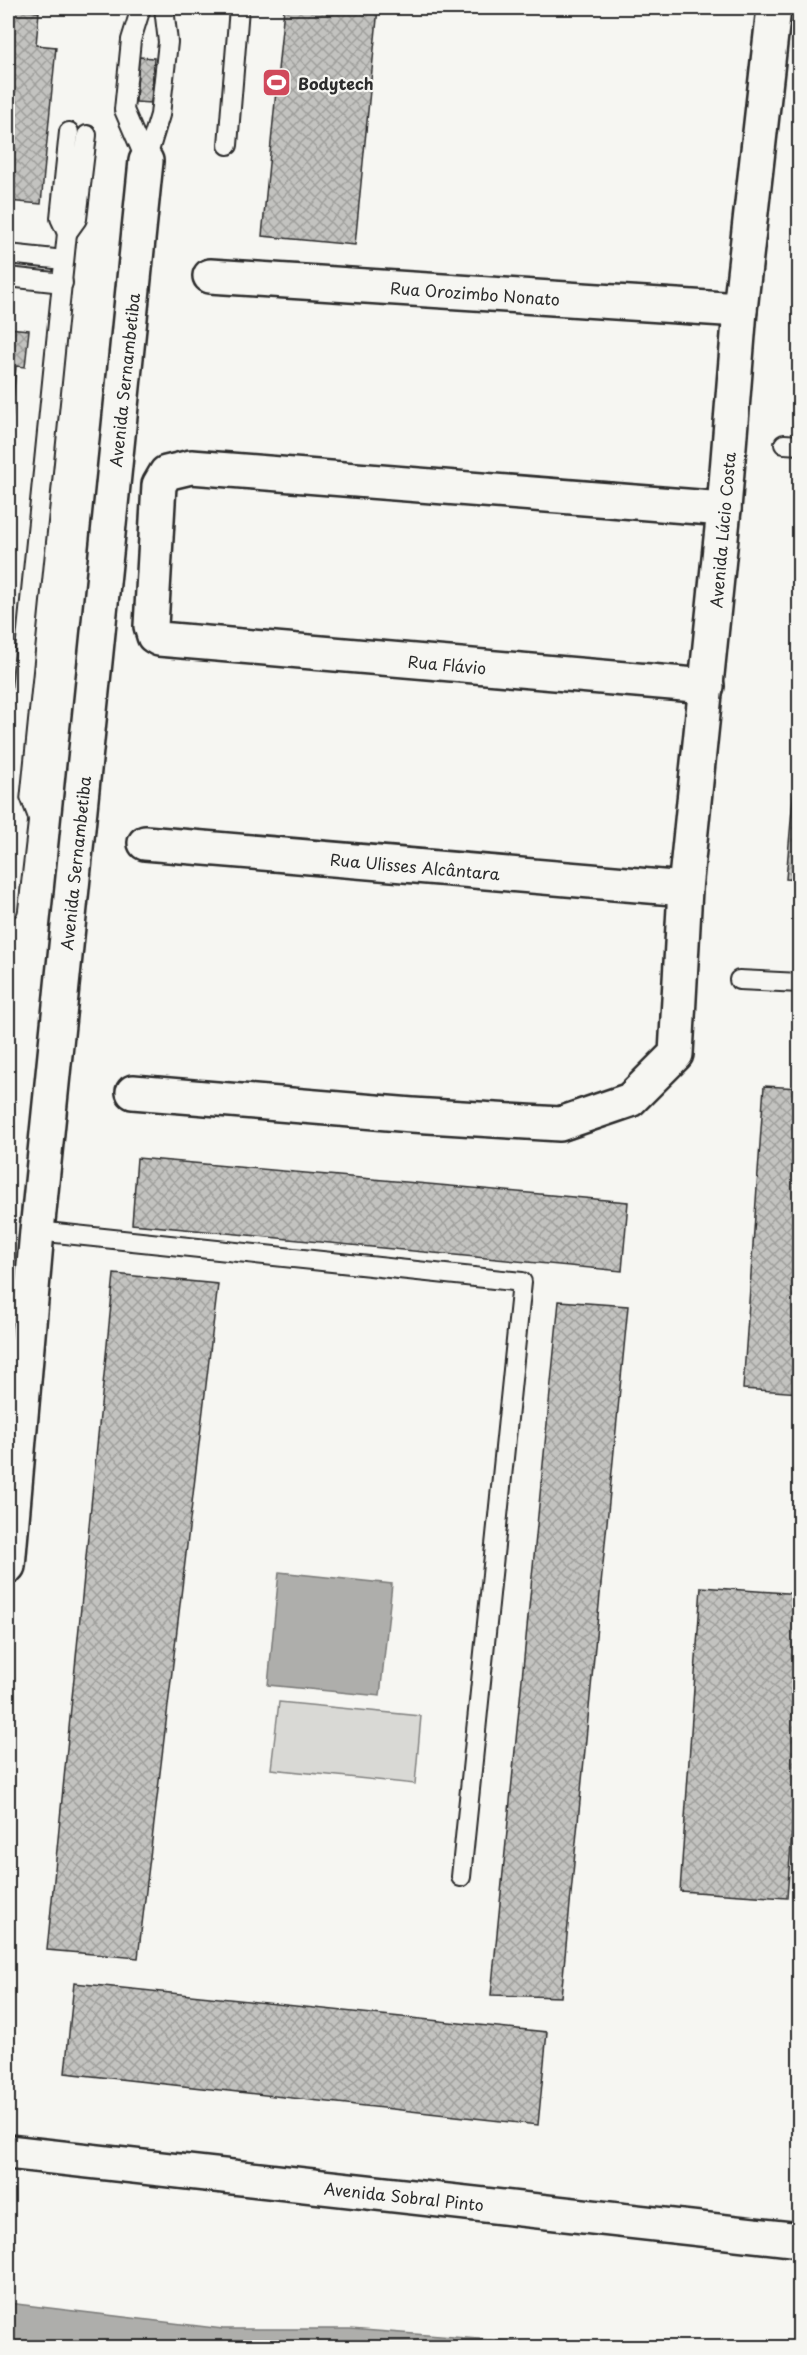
<svg xmlns="http://www.w3.org/2000/svg" width="807" height="2355" font-family="'Playpen Sans',sans-serif">
  <style>
    .green { fill: #d9d9d5; stroke: #828280; stroke-width: 1.5 }
    .water { fill: #aeaeab; stroke: #7a7a78; stroke-width: 1.5 }
    .building { fill: url(#building-cross-hatch); stroke: #2b2b2b; stroke-width: 1.5 }
    .lines { fill: none; stroke-linecap: round; stroke-linejoin: round }
    .lane-casing { stroke: #2b2b2b; stroke-width: 22 }
    .street-casing { stroke: #2b2b2b; stroke-width: 38 }
    .lane { stroke: #f6f6f2; stroke-width: 18 }
    .street { stroke: #f6f6f2; stroke-width: 33 }
    .labels { text-anchor: middle; dominant-baseline: central; stroke-width: 4.5; stroke-linejoin: round; paint-order: stroke }
    .poi-label { font-size: 16px; font-weight: bold; fill: #2b2b2b; stroke: #f6f6f2; text-anchor: start }
    .street-label { font-size: 16px; fill: #2b2b2b; stroke: #f6f6f2 }
  </style>
  <defs>
    <pattern id="building-cross-hatch" width="8" height="8" patternUnits="userSpaceOnUse" patternTransform="scale(1.5)"><rect width="8" height="8" fill="#c3c3c0"/><path d="M0 0l8 8M0 8l8-8" fill="none" stroke="#9f9f9c"/></pattern>
  </defs>
  <rect width="100%" height="100%" fill="#f6f6f2"/>
  <filter id="ink" filterUnits="userSpaceOnUse"><feTurbulence type="fractalNoise" baseFrequency=".0167" numOctaves="2"/><feDisplacementMap in="SourceGraphic" scale="12" xChannelSelector="R" yChannelSelector="G"/><feConvolveMatrix kernelMatrix="1 2 1 2 8 2 1 2 1" color-interpolation-filters="sRGB"/></filter>
  <g filter="url(#ink)">
    <polygon class="green" points="279,1702 421,1716 415,1784 271,1769"/>
    <g class="water">
      <polygon points="279,1572 392,1584 380,1696 268,1685"/>
      <polygon points="8,2303 223,2329 350,2329 580,2347 8,2347"/>
    </g>
    <g class="building">
      <polygon points="284,8 378,8 355,245 262,236"/>
      <polygon points="8,9 39,12 36,45 56,47 41,204 8,201"/>
      <polygon points="139,57 154,58 151,103 136,102"/>
      <polygon points="8,328 29,330 25,367 16,366 8,457"/>
      <polygon points="800,716 800,880 786,879"/>
      <polygon points="764,1086 800,1088 800,1393 743,1389"/>
      <polygon points="137,1158 628,1202 622,1271 132,1224"/>
      <polygon points="114,1274 218,1284 138,1958 47,1950"/>
      <polygon points="559,1301 628,1306 561,1997 491,1995"/>
      <polygon points="701,1587 800,1594 800,1726 787,1898 680,1891"/>
      <polygon points="74,1983 547,2032 538,2125 65,2073"/>
    </g>
    <g class="lines">
      <defs>
        <g id="lane">
          <polyline points="141,8 131,40 124,110 146,161 160,115 168,42 164,8"/>
          <polyline points="69,132 60,218 67,233 77,219 87,135"/>
          <polyline points="228,145 239,8"/>
          <polyline points="8,254 64,260"/>
          <polyline points="8,277 63,283"/>
          <polyline points="784,444 800,445"/>
          <polyline points="10,800 67,233"/>
          <polyline points="8,805 10,800 18,821 8,909"/>
          <polyline points="739,980 800,983"/>
          <polyline points="37,1231 522,1282 461,1877"/>
        </g>
        <g id="street">
          <polyline points="210,276 740,310"/>
          <polyline points="707,686 159,639 154,636 151,626 159,485 166,473 191,467 724,509"/>
          <polyline points="145,843 685,889"/>
          <polyline points="133,1092 412,1115 560,1124 630,1100 676,1054 685,889 724,509 740,310 774,8"/>
          <polyline points="8,1566 37,1231 146,161"/>
          <polyline points="8,2152 800,2240"/>
        </g>
      </defs>
      <use href="#lane" class="lane-casing"/>
      <use href="#street" class="street-casing"/>
      <use href="#lane" class="lane"/>
      <use href="#street" class="street"/>
    </g>
  </g>
  <defs>
    <symbol id="stadium-square" viewBox="-11 -11 22 22"><rect x="-9" y="-9" width="18" height="18" rx="4" fill="#d1495b" stroke="#f6f6f2"/><path d="M0-5a6.5 5 0 1 0 0 10a6.5 5 0 1 0 0-10ZM-3.5-1.8h7v3.6h-7Z" fill="#fff"/></symbol>
  </defs>
  <g fill-rule="evenodd">
    <use href="#stadium-square" x="260" y="66" width="33" height="33"/>
  </g>
  <g class="labels">
    <g class="poi-label">
      <text x="298" y="83">Bodytech</text>
    </g>
    <g class="street-label">
      <text transform="translate(475 293) rotate(4)">Rua Orozimbo Nonato</text>
      <text transform="translate(124 380) rotate(-84)">Avenida Sernambetiba</text>
      <text transform="translate(722 530) rotate(-85)">Avenida Lúcio Costa</text>
      <text transform="translate(447 664) rotate(5)">Rua Flávio</text>
      <text transform="translate(75 863) rotate(-84)">Avenida Sernambetiba</text>
      <text transform="translate(415 866) rotate(5)">Rua Ulisses Alcântara</text>
      <text transform="translate(404 2196) rotate(6)">Avenida Sobral Pinto</text>
    </g>
  </g>
  <rect width="807" height="2355" fill="none" stroke="#f6f6f2" stroke-width="30"/>
  <rect x="15" y="15" width="777" height="2325" fill="none" stroke="#2b2b2b" stroke-width="2" filter="url(#ink)"/>
</svg>
